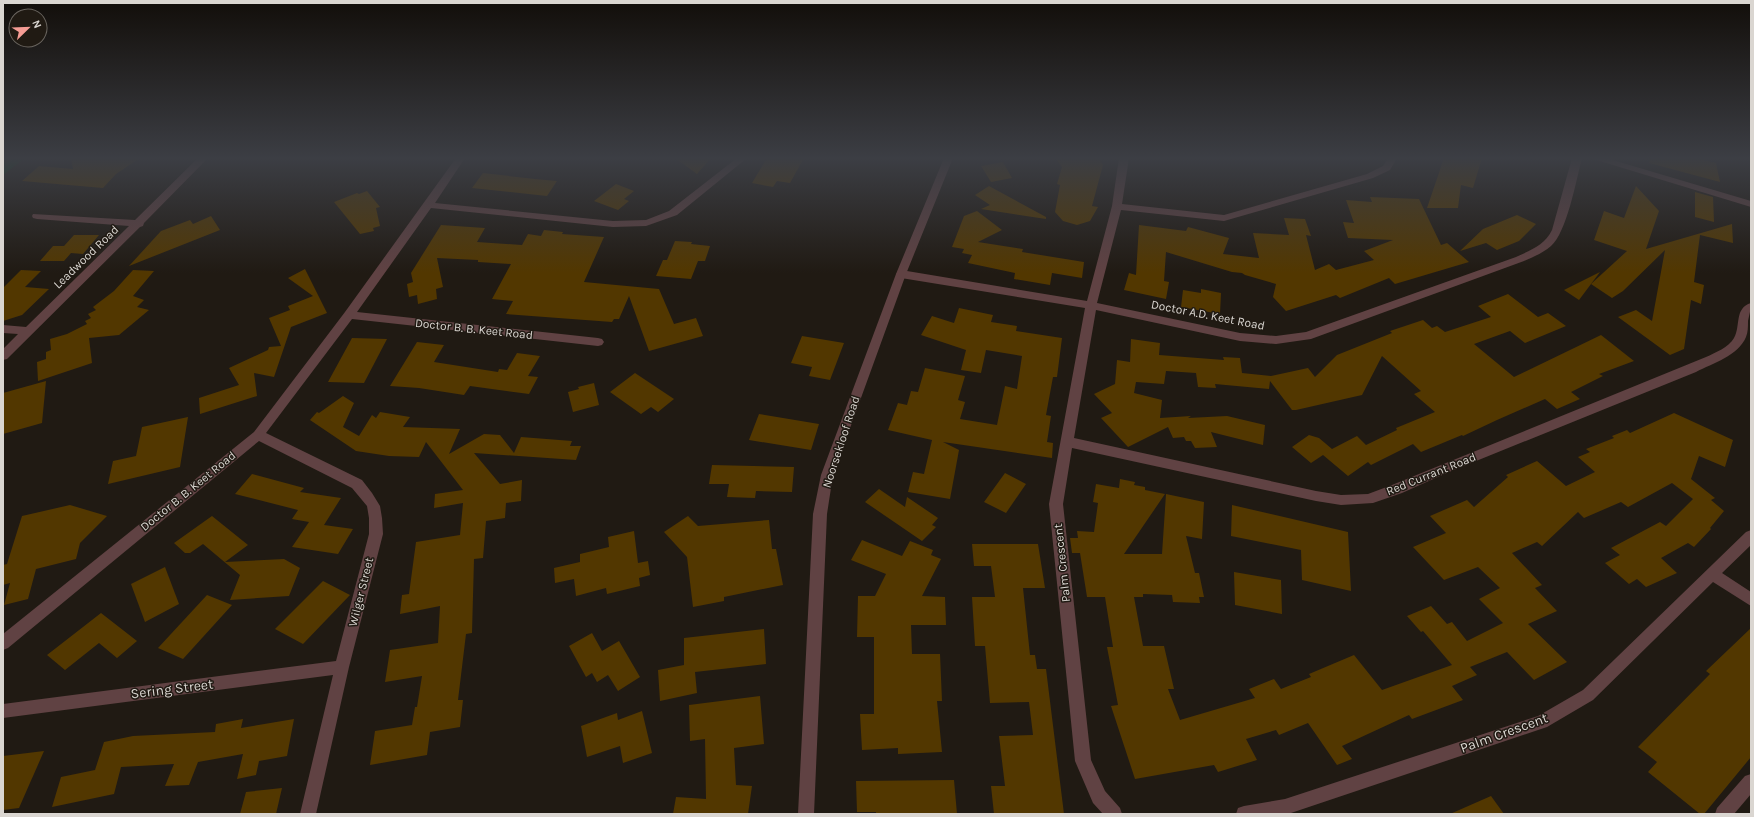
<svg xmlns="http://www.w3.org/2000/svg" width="1754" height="817" font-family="Karla,sans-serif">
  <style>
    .green { fill: #024319 }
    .building { fill: #523700 }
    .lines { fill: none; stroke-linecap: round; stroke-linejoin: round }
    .minor { fill: #604243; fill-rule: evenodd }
    .tertiary { fill: #604243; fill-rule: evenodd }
    .labels { text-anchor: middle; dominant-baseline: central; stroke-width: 3; stroke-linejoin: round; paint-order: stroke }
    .street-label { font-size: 12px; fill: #dad6d1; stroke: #201a13 }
    .near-street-label { font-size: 14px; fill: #dad6d1; stroke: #201a13 }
  </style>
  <rect width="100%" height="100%" fill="#201a13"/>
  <polygon class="green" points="3,158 25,158 3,175"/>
  <g class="building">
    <polygon points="71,158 140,158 116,174 103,188 22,181 39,166 73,169"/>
    <polygon points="675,158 711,158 697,174"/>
    <polygon points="767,158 804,158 790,183 777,181 773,187 752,183"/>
    <polygon points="1055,158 1098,158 1103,165 1092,206 1098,207 1090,221 1077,225 1063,221 1055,212 1060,185 1057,184 1062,167"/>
    <polygon points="1444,158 1482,158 1473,188 1461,185 1458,208 1427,208"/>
    <polygon points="1650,158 1696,158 1716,163 1720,182 1649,163"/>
    <polygon points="1003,162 1012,178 991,182 981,166"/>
    <polygon points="483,173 535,179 557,181 547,196 472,188"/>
    <polygon points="616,184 634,191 624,199 629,201 618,210 594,201"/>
    <polygon points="989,186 1046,217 1046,219 981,209 990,205 975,195"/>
    <polygon points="1636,186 1659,211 1646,249 1732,224 1733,243 1700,235 1694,282 1704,285 1701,304 1691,300 1684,349 1670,355 1618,317 1636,310 1652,321 1665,250 1623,291 1612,298 1591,284 1627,251 1594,240 1604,211 1624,218"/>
    <polygon points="367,191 380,207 376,208 380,226 373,228 374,231 360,234 334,202 357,193 359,194"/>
    <polygon points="1695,192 1713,197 1714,222 1695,217"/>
    <polygon points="1370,197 1419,199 1441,245 1447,243 1469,262 1395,284 1389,278 1340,298 1336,295 1286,311 1273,297 1276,284 1245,275 1242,273 1232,272 1166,252 1164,281 1169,282 1166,299 1124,290 1129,273 1136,275 1139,225 1186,231 1188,227 1229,238 1223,254 1259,258 1253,233 1289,235 1284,218 1305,219 1311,236 1306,235 1315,270 1329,264 1336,270 1374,260 1364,251 1393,240 1348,238 1343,222 1354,223 1346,200 1372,202"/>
    <polygon points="977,211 1002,230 978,242 1023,249 1022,252 1084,262 1082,278 1052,273 1050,285 1014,279 1015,273 968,263 972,255 962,253 964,249 952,247 964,216"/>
    <polygon points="1517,215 1536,224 1519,241 1497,250 1486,243 1460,251 1483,229"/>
    <polygon points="211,216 220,230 129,266 161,231 190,220 193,224"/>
    <polygon points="441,225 485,228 477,242 522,245 528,234 541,236 544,230 563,232 562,234 604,237 584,282 659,289 674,324 696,318 703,336 649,351 629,296 619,319 614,319 612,322 506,314 513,301 492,299 511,264 478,262 478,260 437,258 443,287 436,289 437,299 418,304 417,295 409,297 407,284 413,282 411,273"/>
    <polygon points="74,235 99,235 83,254 71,253 64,261 40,261 53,246 64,246"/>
    <polygon points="675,241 692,242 691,244 710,246 705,261 698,261 691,279 656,276 663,260 667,260"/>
    <polygon points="305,269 327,313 291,327 274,377 254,373 257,396 200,414 199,398 239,385 229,368 268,350 269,347 281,346 269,318 290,310 288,306 313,296 288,278"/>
    <polygon points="21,270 41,271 25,287 49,289 22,315 3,321 3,288"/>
    <polygon points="133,270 154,271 133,296 144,300 137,307 149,310 119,335 89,338 92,363 38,381 37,362 46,359 46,352 51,350 50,339 67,334 87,324 85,321 91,318 88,314 96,310 93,307 114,291"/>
    <polygon points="1600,272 1579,300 1564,290"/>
    <polygon points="1201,289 1221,293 1220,314 1181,307 1183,290 1201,293"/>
    <polygon points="1508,294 1538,317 1548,313 1566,326 1525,343 1510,331 1474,344 1514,377 1601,335 1634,361 1599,374 1603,376 1571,392 1580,399 1557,409 1545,399 1497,420 1463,436 1462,435 1421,452 1413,444 1371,465 1368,462 1348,476 1323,455 1311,463 1292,447 1309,435 1319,438 1332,449 1357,436 1366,445 1397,430 1396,428 1435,412 1414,394 1421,391 1382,356 1362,395 1296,410 1292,410 1270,381 1269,389 1215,384 1216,388 1198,387 1196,373 1166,371 1164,384 1136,382 1134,393 1162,400 1160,418 1191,416 1188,418 1227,416 1265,425 1263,445 1211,432 1217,447 1195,448 1191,441 1186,441 1184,437 1173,438 1168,427 1128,447 1101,418 1112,413 1094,394 1115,384 1117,360 1130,362 1131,339 1160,343 1159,355 1224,360 1223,357 1240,358 1242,373 1271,376 1308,368 1315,377 1337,355 1392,333 1390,331 1423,320 1432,328 1437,326 1445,332 1491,317 1478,306"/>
    <polygon points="959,308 993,315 991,322 1017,326 1016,331 1062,338 1057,377 1053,377 1046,415 1051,416 1047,442 1053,443 1052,458 943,442 959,450 950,499 908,492 913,472 924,474 932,440 888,430 898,403 907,405 911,391 918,392 925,368 965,376 958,400 965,402 960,419 997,425 1005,386 1017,389 1022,356 986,350 981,373 961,370 966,350 921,335 932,316 954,323"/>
    <polygon points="802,336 844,343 830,380 809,376 812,367 791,363"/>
    <polygon points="352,338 387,339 364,383 328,382"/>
    <polygon points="417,342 444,345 434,362 498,372 499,369 507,370 517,353 540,356 528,376 538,377 529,394 470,386 464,395 419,388 390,386"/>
    <polygon points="635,373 674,399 658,412 651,407 641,414 610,392"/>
    <polygon points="46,381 42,423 3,434 3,393"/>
    <polygon points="594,383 599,405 573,412 568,392 579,389 578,387"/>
    <polygon points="343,396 354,403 343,427 359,436 372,415 376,418 380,412 410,417 403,427 460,429 449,454 484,434 500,435 514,453 521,437 572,441 570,446 581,446 576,460 474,453 500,484 522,480 521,501 506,503 505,518 486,521 483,558 474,559 472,633 466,634 458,700 463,700 460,727 430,732 427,755 370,765 375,731 412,725 415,707 417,707 422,676 385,682 390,650 438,643 440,606 400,614 402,595 409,594 416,542 460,535 463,503 434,508 435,494 463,490 426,442 419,457 389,456 356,451 310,420 317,412 319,413"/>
    <polygon points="1674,413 1733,440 1725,467 1699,456 1691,479 1715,498 1711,500 1724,511 1710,528 1711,529 1694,547 1688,543 1661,558 1677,573 1646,587 1637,579 1629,584 1605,563 1620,555 1611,548 1660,522 1666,526 1693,499 1672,483 1628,507 1621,502 1584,518 1578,512 1542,546 1537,542 1512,553 1542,585 1535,588 1557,611 1528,624 1567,662 1534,680 1507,652 1470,667 1477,675 1452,686 1463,700 1412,719 1409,715 1342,746 1352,759 1337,765 1308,723 1279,735 1276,730 1246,739 1257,760 1218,772 1214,765 1135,779 1111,706 1118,705 1107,647 1113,647 1105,597 1087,597 1080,553 1072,553 1070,538 1078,538 1077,531 1094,532 1098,503 1093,502 1096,484 1119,488 1120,479 1135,482 1134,485 1145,487 1145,490 1165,494 1124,554 1162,554 1166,494 1204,502 1202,539 1186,536 1195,573 1199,573 1204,597 1199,597 1200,603 1173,602 1172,595 1143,594 1143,597 1134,597 1143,646 1164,646 1174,689 1168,689 1180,720 1255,698 1249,689 1274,679 1281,689 1311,677 1309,674 1354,655 1382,690 1452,665 1423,631 1421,632 1407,616 1431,606 1447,624 1452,622 1467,641 1503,623 1479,599 1500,588 1478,567 1444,580 1413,547 1446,533 1430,516 1467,500 1474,507 1508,477 1506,475 1537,461 1566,486 1595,472 1578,457 1590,452 1586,449 1614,438 1612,436 1627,430 1630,433"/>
    <polygon points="759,414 819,424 811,450 749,440"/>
    <polygon points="188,417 180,467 108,484 113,461 136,456 142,427"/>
    <polygon points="712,465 794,467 792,492 756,491 755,498 727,497 729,484 709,484"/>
    <polygon points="1005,473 1026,484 1006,513 984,502"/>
    <polygon points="252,474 304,488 300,492 341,498 324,525 353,529 338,554 292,547 309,522 292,519 298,510 235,494"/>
    <polygon points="879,489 905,507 907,497 938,518 932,525 936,527 922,541 865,502"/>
    <polygon points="70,505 107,516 80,543 76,559 36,569 28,599 4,605 10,583 3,585 3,565 7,564 22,516"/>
    <polygon points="1232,505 1348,532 1351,591 1302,580 1301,550 1231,536"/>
    <polygon points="212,516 248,545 225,562 284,559 300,568 289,596 230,600 240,575 203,544 190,553 185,553 174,543"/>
    <polygon points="688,516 698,526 769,520 772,549 776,549 783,585 724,597 724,601 693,607 687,557 664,532"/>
    <polygon points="634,531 638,563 648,561 650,575 639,578 640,586 607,594 606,588 576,596 574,579 555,583 554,568 580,562 580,554 609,547 608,537"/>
    <polygon points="862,540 902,556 910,541 933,550 931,555 941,559 922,596 945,597 946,625 911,625 912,654 940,654 942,701 937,701 942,752 898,754 898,748 862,750 860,714 874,714 874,637 857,637 858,596 875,596 886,574 851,560"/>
    <polygon points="972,544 1038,544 1045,588 1023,588 1030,655 1035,655 1037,669 1046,669 1064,814 994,814 991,786 1005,786 999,736 1033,735 1029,702 990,703 985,646 975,646 972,597 995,597 991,566 974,566"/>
    <polygon points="165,567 179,604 145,622 131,584"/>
    <polygon points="1234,572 1281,580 1282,614 1235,605"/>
    <polygon points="323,581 350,595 303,644 275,629"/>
    <polygon points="207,595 232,605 183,659 158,648"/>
    <polygon points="101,613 137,641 117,658 99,643 65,670 47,655"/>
    <polygon points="1751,628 1751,757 1704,814 1700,814 1648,772 1657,762 1638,747 1710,674 1706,671"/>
    <polygon points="764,629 766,664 695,672 697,693 660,701 658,670 684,665 684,638"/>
    <polygon points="592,633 602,651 619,641 640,677 618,691 608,675 597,682 592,673 586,677 569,646"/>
    <polygon points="760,696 764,744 734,748 736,785 752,786 748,814 673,814 676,797 706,799 705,739 690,741 689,705"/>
    <polygon points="642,711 652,753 623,763 620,746 587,757 581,726 617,713 618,720"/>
    <polygon points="243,719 241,728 294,719 287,756 259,761 256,775 237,779 243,754 198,762 189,785 165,786 174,764 121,767 114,794 52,807 61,777 95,770 104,742 133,736 215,732 216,724"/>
    <polygon points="44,751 19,808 3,810 3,756"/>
    <polygon points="954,780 957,814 876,814 876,812 857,812 856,781"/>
    <polygon points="282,788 276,814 240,814 246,792"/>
    <polygon points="1491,796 1504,814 1450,814"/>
  </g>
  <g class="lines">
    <g class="minor">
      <polygon points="198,158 208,158 144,223 143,226 140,227 7,359 3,360 3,349 18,334 3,333 3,325 26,327 129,226 37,219 33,218 32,216 33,214 135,220"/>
      <polygon points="456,158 465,158 435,203 613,221 646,220 669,211 737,158 747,158 677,215 646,226 613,227 431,208 357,312 598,338 602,339 604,342 602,345 598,346 352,319 266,433 362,480 372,493 380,506 382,518 383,534 349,667 316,814 300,814 333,675 3,718 3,704 336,661 369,534 369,518 367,506 352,488 259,441 8,648 3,650 3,634 254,432 345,312"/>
      <path d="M1119,158H1129L1122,204L1224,215L1367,174L1383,166L1388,158H1397L1390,170L1373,178L1224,221L1121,210L1097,303L1240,333L1276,336L1306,332L1516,257C1531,250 1545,245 1552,230L1572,158H1582C1576,181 1567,232 1551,246C1543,253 1533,257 1524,261L1311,339L1276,344L1240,341L1096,310L1074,438L1316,491L1341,495L1368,494L1392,485L1706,357C1715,353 1729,347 1734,338C1741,326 1734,308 1751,303C1751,310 1749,315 1748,321C1748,327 1748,332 1746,337C1738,356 1713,363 1696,372L1449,472L1402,493L1373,503L1341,505L1316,501L1072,448L1063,504L1091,760L1105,791L1120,808L1122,814H1103L1093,803L1075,761L1049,504L1085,308L901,278L896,274L901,270L1087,301L1112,206Z"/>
      <polygon points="1590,158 1606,158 1751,201 1751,207"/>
      <polygon points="1751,530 1751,545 1722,573 1751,592 1751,606 1713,582 1593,700 1547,727 1288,814 1236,814 1238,808 1244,806 1285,799 1538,716 1583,690 1746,532"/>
      <polygon points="1751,774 1751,794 1734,814 1715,814 1717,808 1745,776"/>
    </g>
    <polygon class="tertiary" points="944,158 953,158 906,274 833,475 827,514 814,814 798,814 813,514 821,475 896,274"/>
  </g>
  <linearGradient id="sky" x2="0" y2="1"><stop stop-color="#120e0a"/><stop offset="0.58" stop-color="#3c3e44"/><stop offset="1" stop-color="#3c3e44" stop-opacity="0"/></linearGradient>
  <rect width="1754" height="273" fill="url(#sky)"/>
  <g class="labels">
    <g class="street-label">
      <text transform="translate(86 257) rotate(-44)">Leadwood Road</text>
      <text transform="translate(1208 315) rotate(11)">Doctor A.D. Keet Road</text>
      <text transform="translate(474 329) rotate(6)">Doctor B. B. Keet Road</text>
      <text transform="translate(841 442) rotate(-72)">Noorsekloof Road</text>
      <text transform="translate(1431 474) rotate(-22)">Red Currant Road</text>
      <text transform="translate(188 491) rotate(-39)">Doctor B. B. Keet Road</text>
      <text transform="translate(1062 563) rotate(-96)">Palm Crescent</text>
      <text transform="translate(361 592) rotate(-76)">Wilger Street</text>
    </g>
    <g class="near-street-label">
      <text transform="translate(172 689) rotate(-7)">Sering Street</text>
      <text transform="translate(1504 733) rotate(-20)">Palm Crescent</text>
    </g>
  </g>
  <rect width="1754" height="817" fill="none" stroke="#dad6d1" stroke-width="8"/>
  <g transform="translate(28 28) rotate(67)"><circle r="19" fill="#201a13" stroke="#6a655f"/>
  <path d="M0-3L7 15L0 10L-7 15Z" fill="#f59c94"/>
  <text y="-6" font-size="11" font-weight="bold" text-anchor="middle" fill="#dad6d1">N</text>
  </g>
</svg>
